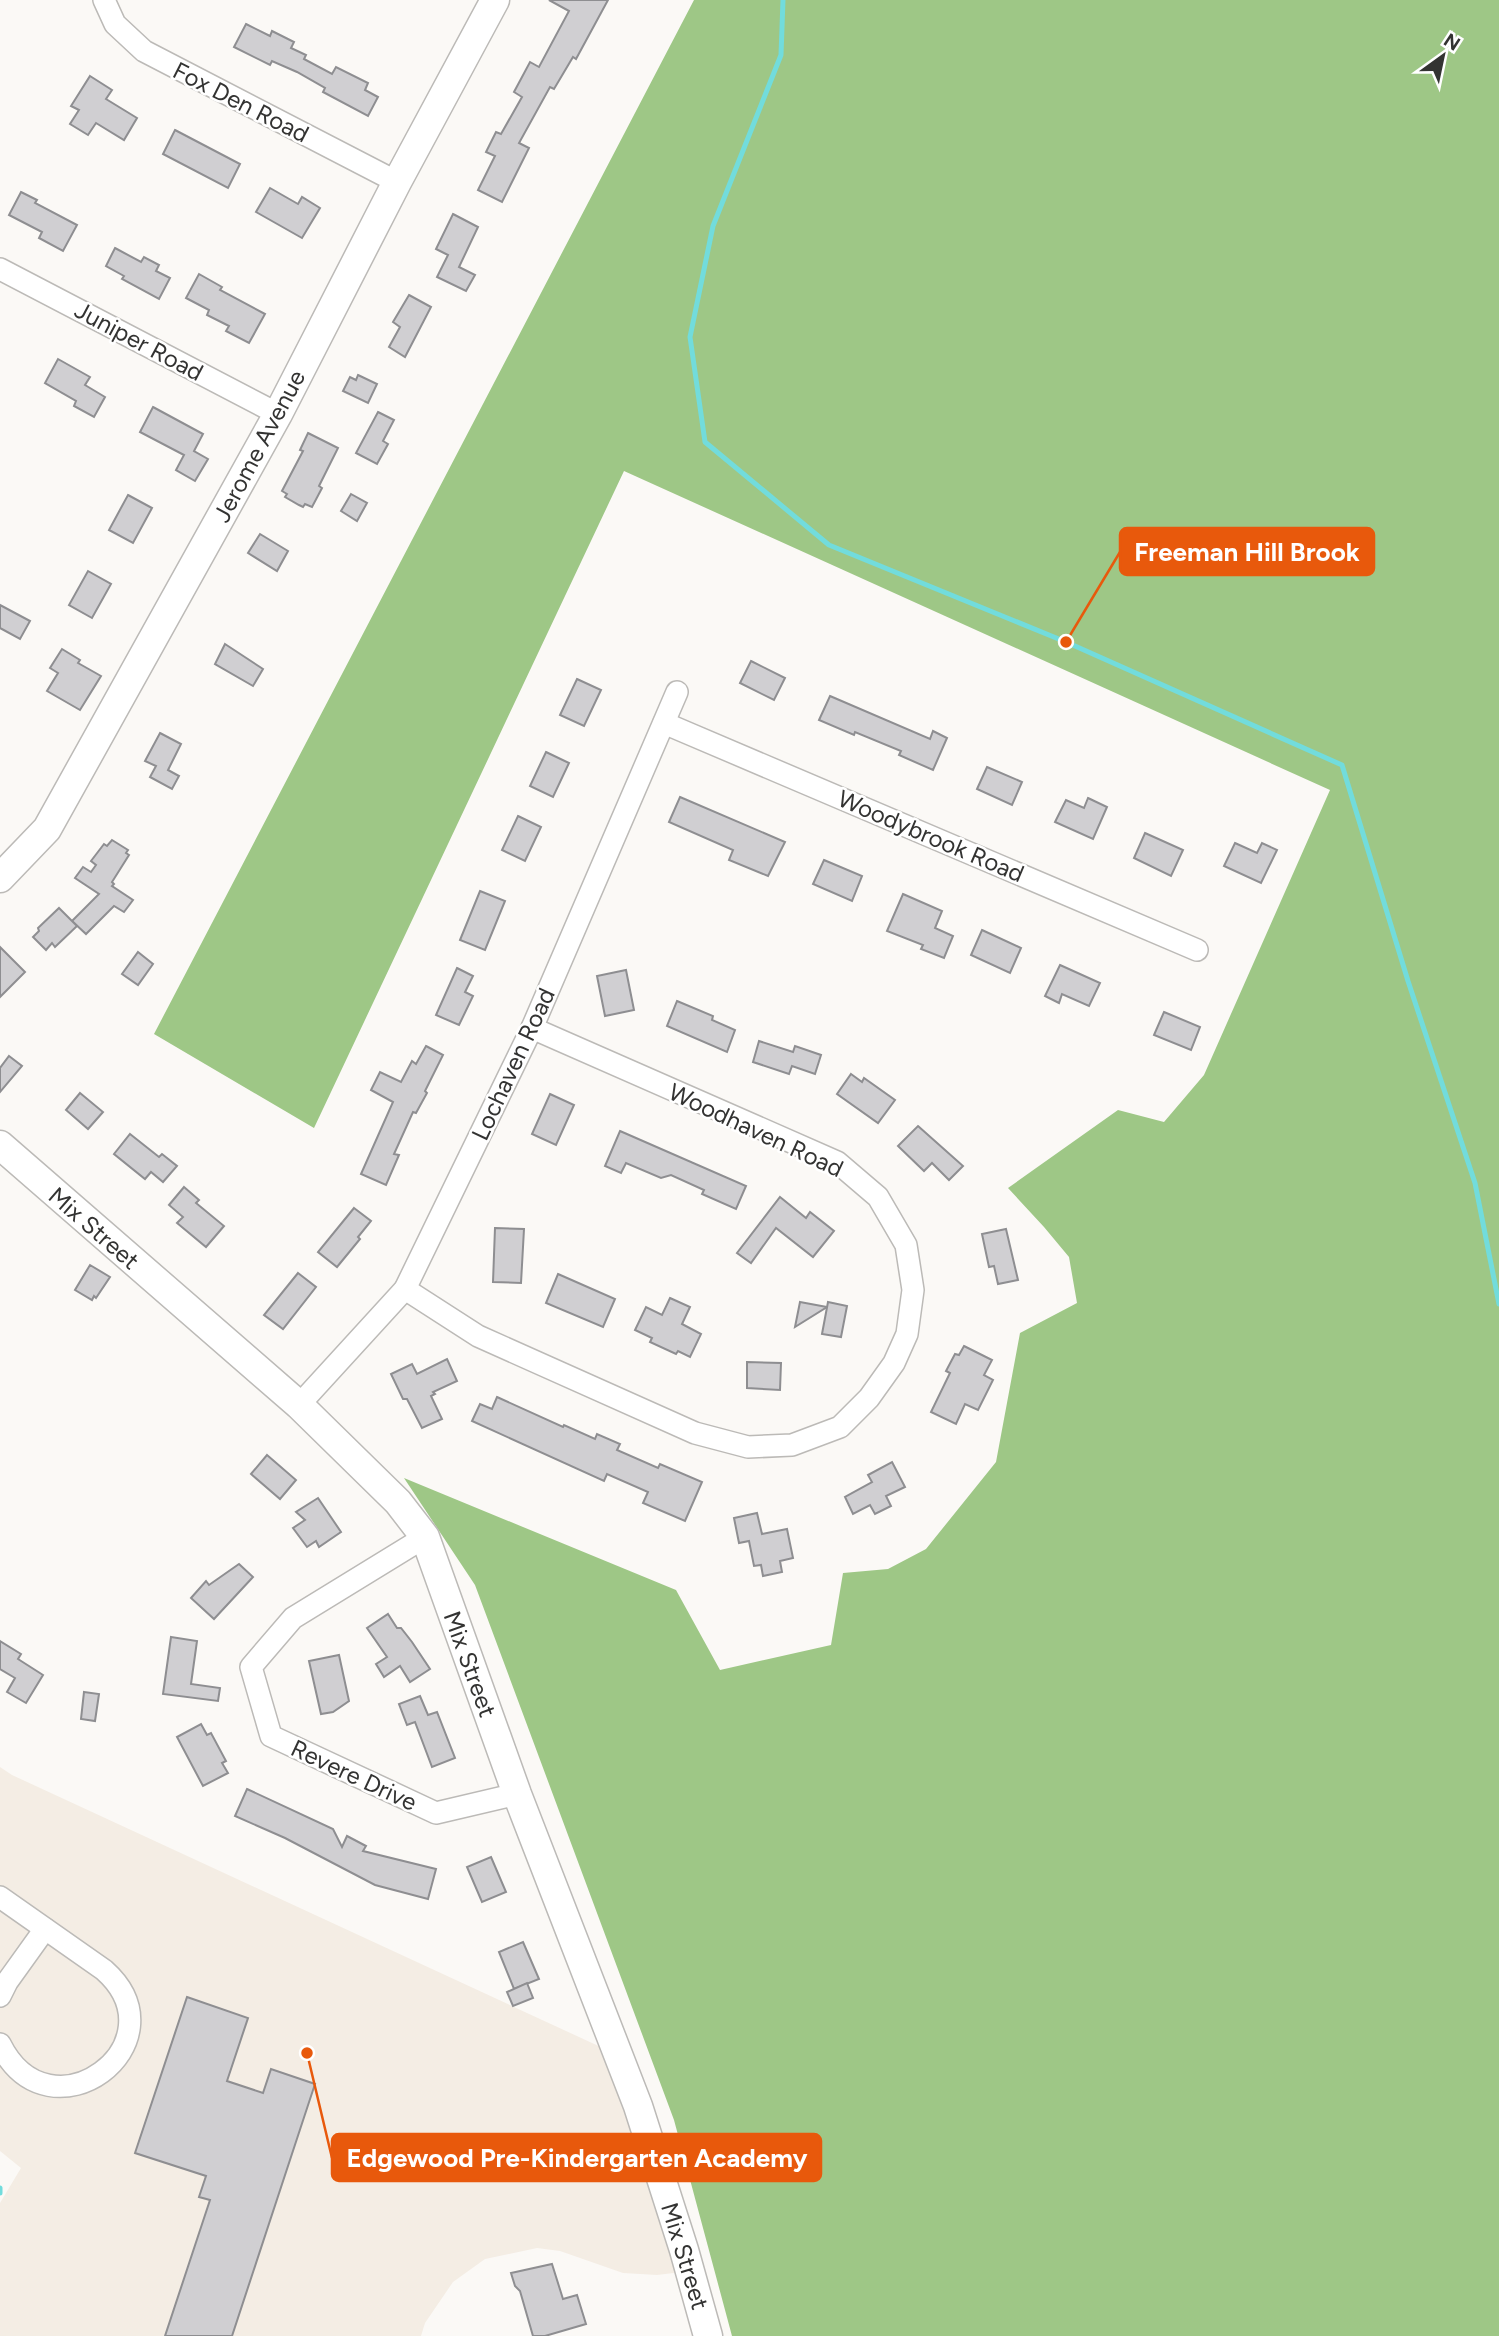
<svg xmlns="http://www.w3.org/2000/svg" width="1499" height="2336" font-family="Figtree,sans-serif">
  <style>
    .built { fill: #f4ede4 }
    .forest { fill: #9ec786 }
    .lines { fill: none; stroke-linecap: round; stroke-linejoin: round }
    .stream { stroke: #72dcdc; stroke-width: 5 }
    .building { fill: #d0cfd2; stroke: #8e8e91; stroke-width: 2 }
    .street-casing { stroke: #bcbab7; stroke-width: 24 }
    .secondary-casing { stroke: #bcbab7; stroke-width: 31 }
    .street { stroke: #fff; stroke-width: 21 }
    .secondary { stroke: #fff; stroke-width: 28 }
    .labels { text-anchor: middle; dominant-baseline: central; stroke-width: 5; stroke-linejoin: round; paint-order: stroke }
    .street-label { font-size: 24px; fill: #333332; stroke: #fff }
    .leader { fill: none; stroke: #e8590c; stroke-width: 2.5 }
    .callout-dot { fill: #e8590c; stroke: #fff; stroke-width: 2.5 }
    .callout { fill: #e8590c; stroke: #e8590c; stroke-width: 2.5 }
    .callout-label { font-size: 26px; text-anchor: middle; font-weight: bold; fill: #fff }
  </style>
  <rect width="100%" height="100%" fill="#fbf9f6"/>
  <polygon class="built" points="0,1767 12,1775 618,2055 690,2271 657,2275 623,2273 560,2251 537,2248 485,2259 453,2282 425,2323 421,2336 0,2336 0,2203 21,2168 0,2151"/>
  <polygon class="forest" points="694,0 1499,0 1499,2336 732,2336 674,2120 475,1585 404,1478 676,1590 720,1670 831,1645 843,1573 888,1569 926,1549 996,1462 1020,1333 1077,1303 1069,1257 1044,1227 1008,1188 1118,1110 1164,1122 1204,1075 1330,790 624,471 314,1128 154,1034"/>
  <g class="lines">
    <g class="stream">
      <polyline points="783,0 781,55 713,226 690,337 705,442 829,545 1066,642 1342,765 1408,981 1475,1183 1499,1304"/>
      <polyline points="0,2188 0,2193"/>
    </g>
  </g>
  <g class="building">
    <polygon points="549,0 608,0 576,59 573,57 554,89 550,87 519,143 529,148 502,202 478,190 495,156 486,152 496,132 501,134 522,97 514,92 530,62 539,67 569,11"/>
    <polygon points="246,24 270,36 272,31 294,42 291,48 306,55 304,59 332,74 336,67 368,83 365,90 378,97 368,116 323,92 325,88 297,72 272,61 270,65 234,47"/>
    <polygon points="90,76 112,90 106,99 137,118 124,140 96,123 88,135 70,124 79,110 71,106"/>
    <polygon points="175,130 240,164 228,188 163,154"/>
    <polygon points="270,188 298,204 302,197 320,208 302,238 256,212"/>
    <polygon points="21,192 37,200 35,203 77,225 63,251 39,238 42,232 9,215"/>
    <polygon points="453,214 478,227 459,267 475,275 466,291 437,277 448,255 436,249"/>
    <polygon points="115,248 141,262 144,257 159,265 156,271 170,278 159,299 122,279 124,276 106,266"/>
    <polygon points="199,274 222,287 220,290 265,314 249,343 226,331 229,326 207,315 209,310 186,298"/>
    <polygon points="409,295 431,307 405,357 389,347 400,327 393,322"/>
    <polygon points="58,359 90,377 85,385 105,397 94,417 74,406 76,401 45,383"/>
    <polygon points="358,375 377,384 368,403 343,391 350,377 356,380"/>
    <polygon points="153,407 203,434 194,451 208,459 195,481 176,470 184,455 140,432"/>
    <polygon points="378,412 394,420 383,441 388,444 377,464 356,453"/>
    <polygon points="308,433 338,448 319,486 322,488 312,507 305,504 303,507 299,505 285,497 287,494 282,491 303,451 300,450"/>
    <polygon points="351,494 367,503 357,521 341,511"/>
    <polygon points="128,495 152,508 133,543 109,530"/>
    <polygon points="260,534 288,551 277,571 248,553"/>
    <polygon points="88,571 111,584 92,618 69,605"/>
    <polygon points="0,605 30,621 20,639 0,628"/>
    <polygon points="225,644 263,669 253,686 215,664"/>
    <polygon points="62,649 80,660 78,663 101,676 80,710 47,691 58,673 50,668"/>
    <polygon points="751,661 785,678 774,700 740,683"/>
    <polygon points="577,679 601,690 584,726 560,715"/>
    <polygon points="830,696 930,739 933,731 947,738 933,770 899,755 901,751 855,732 854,735 819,720"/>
    <polygon points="160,733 181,744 168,770 179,776 172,789 150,777 156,766 145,761"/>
    <polygon points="546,752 569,763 553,797 530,786"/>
    <polygon points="987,767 1022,782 1012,805 977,789"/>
    <polygon points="680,797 785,842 768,876 729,860 733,850 669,822"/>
    <polygon points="1088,798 1107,807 1093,839 1055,822 1066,800 1084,808"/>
    <polygon points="518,816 541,827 525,861 502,850"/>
    <polygon points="1145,833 1183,850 1171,876 1134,858"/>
    <polygon points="112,840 128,850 126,853 129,855 112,882 114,884 112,886 133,900 124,912 114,906 86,934 72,921 99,894 75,878 83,867 91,872 96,865 91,861 104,844 107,846"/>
    <polygon points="1235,843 1257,853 1262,843 1277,850 1261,883 1224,866"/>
    <polygon points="824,860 862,876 852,901 813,884"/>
    <polygon points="480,891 505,901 485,950 460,940"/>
    <polygon points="903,894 942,911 935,928 953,936 944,958 921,949 923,945 887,931"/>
    <polygon points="59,908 77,926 55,947 52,943 46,950 33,937 39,931 38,928"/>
    <polygon points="982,930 1021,948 1010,973 971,955"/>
    <polygon points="0,947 25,972 0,997"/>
    <polygon points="138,952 153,964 138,985 122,974"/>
    <polygon points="1060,965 1100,983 1089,1006 1062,994 1059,1003 1045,996"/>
    <polygon points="457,968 473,976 465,992 473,996 459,1025 436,1015"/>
    <polygon points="626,970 634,1010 605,1016 597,976"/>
    <polygon points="677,1001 713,1016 712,1020 735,1030 727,1052 667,1026"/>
    <polygon points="1164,1012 1200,1027 1191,1050 1154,1035"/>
    <polygon points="759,1041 793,1052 795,1046 821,1055 815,1074 792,1066 789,1074 753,1062"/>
    <polygon points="426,1046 443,1055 425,1091 427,1093 416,1113 413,1112 394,1154 399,1155 386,1185 361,1174 393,1102 371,1090 380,1072 401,1082 412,1061 416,1064"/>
    <polygon points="9,1056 22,1066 0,1092 0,1068"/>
    <polygon points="851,1074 862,1082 864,1078 895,1100 878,1123 837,1094"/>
    <polygon points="80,1093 103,1112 88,1129 66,1110"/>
    <polygon points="550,1094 574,1105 556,1145 532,1134"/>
    <polygon points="918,1126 963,1166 949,1180 932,1163 924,1171 898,1146"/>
    <polygon points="620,1131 746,1186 736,1209 702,1194 704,1190 671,1175 661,1178 626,1163 621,1173 605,1166"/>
    <polygon points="130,1134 159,1157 162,1154 177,1166 163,1182 151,1172 145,1179 114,1154"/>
    <polygon points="184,1187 199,1200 196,1203 224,1226 206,1247 177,1223 183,1217 169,1205"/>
    <polygon points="780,1197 806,1218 810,1212 834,1231 813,1257 776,1228 751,1263 737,1253"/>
    <polygon points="354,1208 371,1221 358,1237 360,1239 337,1267 318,1252"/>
    <polygon points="495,1228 524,1229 521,1283 493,1282"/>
    <polygon points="1006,1229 1018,1280 998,1284 994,1266 989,1267 982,1234"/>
    <polygon points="90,1265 110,1277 96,1298 94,1296 92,1300 75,1290"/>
    <polygon points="298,1273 316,1287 283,1329 264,1315"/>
    <polygon points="558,1274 615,1299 603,1327 546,1303"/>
    <polygon points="670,1298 690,1307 682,1324 701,1334 690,1357 678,1351 676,1354 650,1342 652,1338 635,1330 646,1307 662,1315"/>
    <polygon points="800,1302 827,1307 795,1327"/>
    <polygon points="828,1302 847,1306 841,1337 822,1334"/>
    <polygon points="964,1346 992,1360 984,1375 993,1380 978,1410 965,1404 956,1424 931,1412 950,1373 946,1371 955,1354 959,1355"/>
    <polygon points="447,1359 457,1381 433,1392 435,1394 431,1396 442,1419 422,1428 407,1399 403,1399 391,1374 412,1364 417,1374"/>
    <polygon points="747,1362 781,1363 780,1390 747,1388"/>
    <polygon points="497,1397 563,1427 564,1425 595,1439 597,1434 620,1444 617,1450 658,1468 660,1464 702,1482 685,1521 643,1503 648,1492 607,1474 604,1481 472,1421 480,1404 492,1409"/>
    <polygon points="267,1455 296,1480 280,1499 251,1474"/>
    <polygon points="892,1462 905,1487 886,1496 891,1506 875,1514 870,1505 853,1514 845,1497 872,1482 868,1475"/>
    <polygon points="318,1498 341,1532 319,1547 316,1541 307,1547 293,1528 305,1520 296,1512"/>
    <polygon points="757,1513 762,1534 787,1529 793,1558 780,1561 782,1572 763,1576 761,1565 754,1566 749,1541 739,1543 734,1518"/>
    <polygon points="239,1564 253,1577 214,1619 191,1598 206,1581 209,1585"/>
    <polygon points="388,1614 397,1628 401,1628 412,1642 430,1669 410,1682 400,1666 384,1677 376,1664 387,1657 367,1628"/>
    <polygon points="171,1637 197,1641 191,1684 220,1688 218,1701 163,1694"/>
    <polygon points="0,1641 21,1654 18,1659 43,1675 26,1703 7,1692 15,1678 0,1669"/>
    <polygon points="339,1655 349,1701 333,1712 321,1714 309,1661"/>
    <polygon points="84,1692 99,1694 95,1721 81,1719"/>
    <polygon points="420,1696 428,1715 437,1712 455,1758 432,1767 415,1722 407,1725 399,1704"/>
    <polygon points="201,1724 207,1735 211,1733 226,1761 222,1763 228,1773 203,1786 177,1737"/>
    <polygon points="247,1789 333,1829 342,1847 347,1836 366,1846 363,1851 436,1869 428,1899 375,1885 285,1838 235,1816"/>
    <polygon points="491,1857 506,1892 482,1902 467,1867"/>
    <polygon points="523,1942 539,1979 514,1989 499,1952"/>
    <polygon points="527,1983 533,1998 513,2006 507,1992"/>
    <polygon points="187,1997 248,2018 227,2081 263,2093 271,2069 315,2084 232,2336 165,2336 210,2200 199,2197 206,2176 135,2153"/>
    <polygon points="552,2264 563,2299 577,2295 586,2324 545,2336 533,2336 520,2291 515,2286 511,2273"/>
  </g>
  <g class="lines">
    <defs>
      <g id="street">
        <polyline points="104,0 115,24 144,51 397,182"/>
        <polyline points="0,269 278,414"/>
        <polyline points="664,723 1197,950"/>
        <polyline points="405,1289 478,1336 695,1433 748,1447 792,1445 840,1427 869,1398 894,1363 907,1334 913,1290 906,1245 878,1197 837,1162 532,1028"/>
        <polyline points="299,1405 405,1289 532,1028 677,692"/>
        <polyline points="425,1537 293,1618 251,1667 271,1736 436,1813 517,1794"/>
        <path d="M0,1897L104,1970C186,2043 50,2145 0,2044"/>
        <polyline points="0,1996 7,1982 45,1929"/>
      </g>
      <g id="secondary">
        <polyline points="0,878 47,829 278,414 397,182 495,0"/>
        <polyline points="0,1145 299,1405 398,1502 425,1537 517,1794 638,2106 684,2250 708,2336"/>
      </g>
    </defs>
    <use href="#street" class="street-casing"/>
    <use href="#secondary" class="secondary-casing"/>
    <use href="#street" class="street"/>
    <use href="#secondary" class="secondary"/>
  </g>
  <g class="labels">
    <g class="street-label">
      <text transform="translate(241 102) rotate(27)">Fox Den Road</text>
      <text transform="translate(139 341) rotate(28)">Juniper Road</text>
      <text transform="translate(259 446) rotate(-62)">Jerome Avenue</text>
      <text transform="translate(931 836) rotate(23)">Woodybrook Road</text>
      <text transform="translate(513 1064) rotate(-65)">Lochaven Road</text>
      <text transform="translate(756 1130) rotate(25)">Woodhaven Road</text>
      <text transform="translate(94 1228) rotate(41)">Mix Street</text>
      <text transform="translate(470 1664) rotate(70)">Mix Street</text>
      <text transform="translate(354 1775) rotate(25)">Revere Drive</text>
      <text transform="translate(685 2256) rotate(73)">Mix Street</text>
    </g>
  </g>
  <path class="leader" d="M1066 642L1120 552M307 2053L332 2158"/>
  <g class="callout-dot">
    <circle cx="1066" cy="642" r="7"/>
    <circle cx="307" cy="2053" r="7"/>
  </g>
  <g class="callout">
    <rect x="1120" y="528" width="254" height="47" rx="7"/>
    <rect x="332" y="2134" width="489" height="47" rx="7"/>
  </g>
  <g class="callout-label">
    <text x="1247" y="561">Freeman Hill Brook</text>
    <text x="577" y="2167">Edgewood Pre-Kindergarten Academy</text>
  </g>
  <g transform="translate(1443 56) rotate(33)" stroke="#ffffff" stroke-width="5" paint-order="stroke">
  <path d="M0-5L12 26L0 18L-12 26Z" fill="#333332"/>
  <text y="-10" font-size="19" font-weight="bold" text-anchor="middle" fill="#333332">N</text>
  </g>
</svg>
